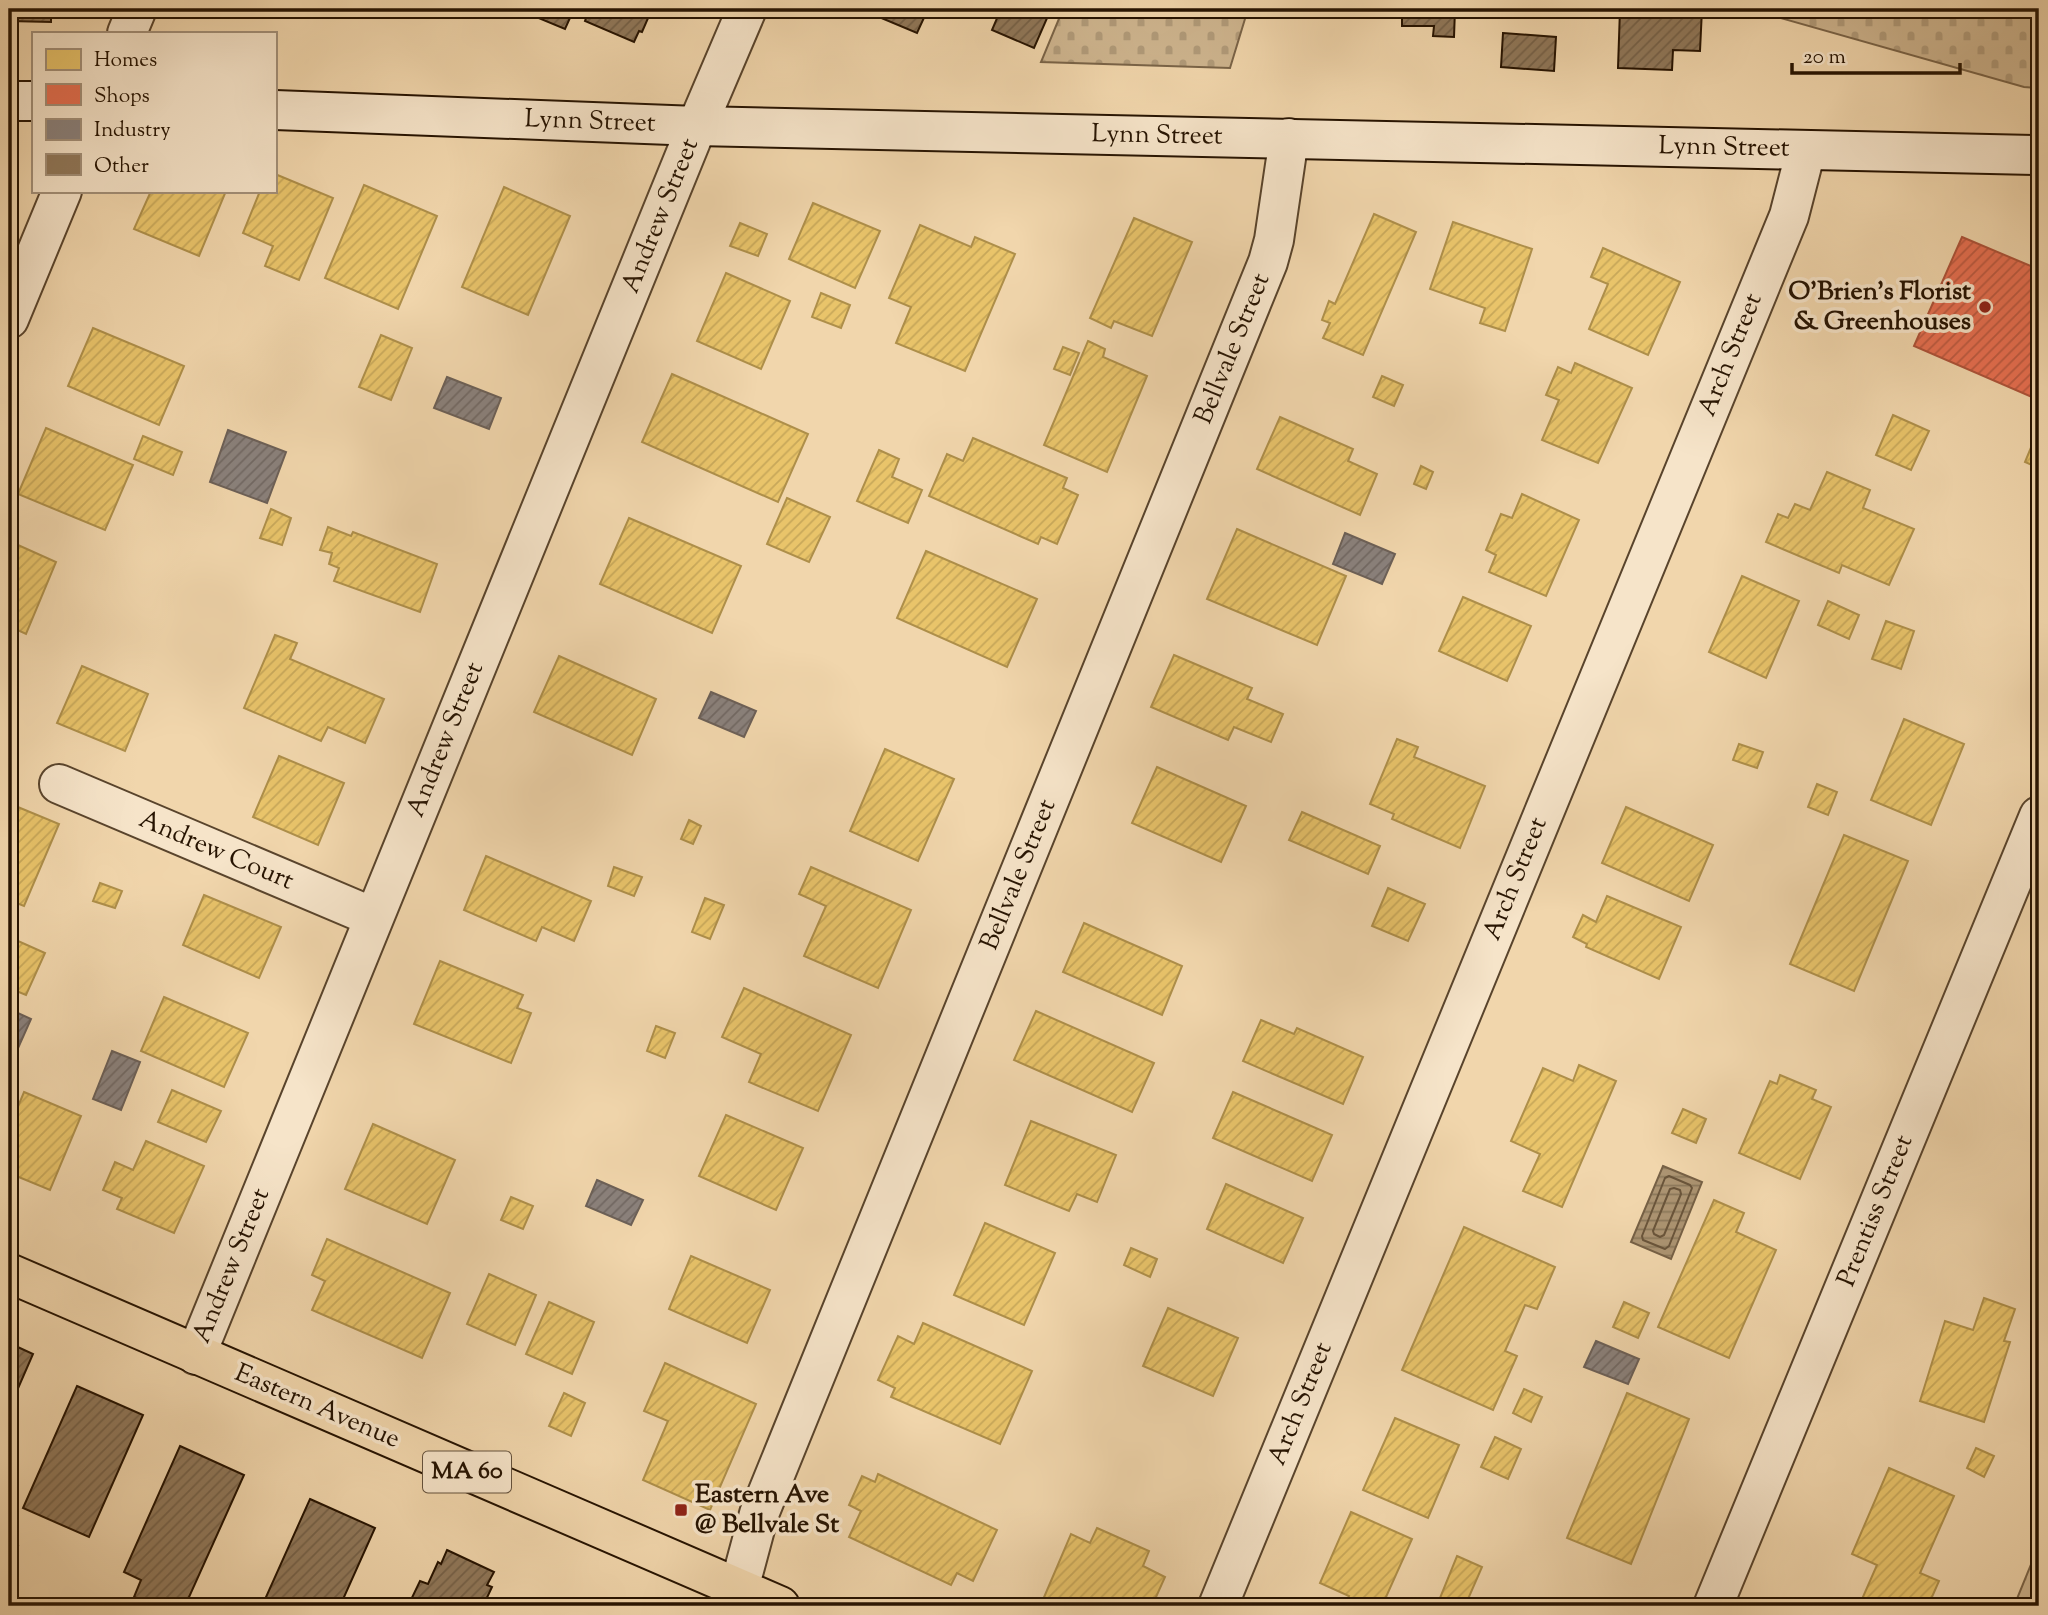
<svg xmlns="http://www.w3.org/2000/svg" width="2048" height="1615" font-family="'Sorts Mill Goudy',serif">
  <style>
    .cemetery { fill: url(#cemetery-stones); stroke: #7a6448; stroke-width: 2 }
    .water { fill: url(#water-rules); stroke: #766045; stroke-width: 2 }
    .homes { fill: url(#homes-hatch); stroke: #ae8f4a; stroke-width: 2 }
    .shops { fill: url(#shops-hatch); stroke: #ad5339; stroke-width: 2 }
    .industry { fill: url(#industry-hatch); stroke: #6c6057; stroke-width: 2 }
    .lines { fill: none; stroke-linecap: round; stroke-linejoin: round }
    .shore { stroke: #69543a; stroke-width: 2 }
    .building { fill: url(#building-hatch); stroke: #261301; stroke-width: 2 }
    .street-casing { stroke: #59442c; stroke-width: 42 }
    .secondary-casing { stroke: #261301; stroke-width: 42 }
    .primary-casing { stroke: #261301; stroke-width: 42 }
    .street { stroke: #f6e4c9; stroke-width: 38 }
    .secondary { stroke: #f6e4c9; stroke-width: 38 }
    .primary { stroke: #f1d6ac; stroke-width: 38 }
    .poi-dot { fill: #8f2418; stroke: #f6e4c9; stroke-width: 2.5 }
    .labels { text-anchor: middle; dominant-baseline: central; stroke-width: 7; stroke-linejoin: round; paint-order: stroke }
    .shield { fill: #f6e4c9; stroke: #64523d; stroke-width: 2 }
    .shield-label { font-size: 24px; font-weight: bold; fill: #261301 }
    .street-label { font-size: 26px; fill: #261301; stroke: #f6e4c9 }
    .poi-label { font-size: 26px; font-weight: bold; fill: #261301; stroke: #f6e4c9; text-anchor: end }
  </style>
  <defs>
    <pattern id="cemetery-stones" width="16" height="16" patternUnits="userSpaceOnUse" patternTransform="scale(1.75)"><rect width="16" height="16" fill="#ceb58f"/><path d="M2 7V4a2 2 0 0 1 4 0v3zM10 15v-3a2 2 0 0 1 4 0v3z" fill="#b19b7a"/></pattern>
    <pattern id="water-rules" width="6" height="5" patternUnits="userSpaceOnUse" patternTransform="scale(1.75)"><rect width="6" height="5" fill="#ac9472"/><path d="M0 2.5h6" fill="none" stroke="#8c785b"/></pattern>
    <pattern id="homes-hatch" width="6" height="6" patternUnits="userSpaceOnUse" patternTransform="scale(1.75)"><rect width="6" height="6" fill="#e9c46a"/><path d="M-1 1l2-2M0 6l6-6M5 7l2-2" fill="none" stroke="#c8a85a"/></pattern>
    <pattern id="shops-hatch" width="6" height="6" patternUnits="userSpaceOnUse" patternTransform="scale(1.75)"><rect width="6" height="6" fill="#e76f51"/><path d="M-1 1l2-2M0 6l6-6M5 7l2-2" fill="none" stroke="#bb5a41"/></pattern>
    <pattern id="industry-hatch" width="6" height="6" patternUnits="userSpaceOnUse" patternTransform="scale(1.75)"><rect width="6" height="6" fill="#8a817c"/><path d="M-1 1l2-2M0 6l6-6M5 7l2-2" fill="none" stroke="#716863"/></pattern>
    <pattern id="building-hatch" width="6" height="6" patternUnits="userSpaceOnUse" patternTransform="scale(1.75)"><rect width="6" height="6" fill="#90785a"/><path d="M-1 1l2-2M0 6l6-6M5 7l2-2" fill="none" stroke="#756148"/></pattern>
  </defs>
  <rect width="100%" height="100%" fill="#f1d6ac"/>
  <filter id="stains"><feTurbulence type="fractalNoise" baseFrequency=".00286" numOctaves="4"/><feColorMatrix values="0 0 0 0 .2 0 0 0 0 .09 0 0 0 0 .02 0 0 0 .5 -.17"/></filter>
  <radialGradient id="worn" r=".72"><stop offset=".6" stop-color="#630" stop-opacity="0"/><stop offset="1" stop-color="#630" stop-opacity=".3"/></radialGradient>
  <g class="cemetery">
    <polygon points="1063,9 1248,9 1230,68 1041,62"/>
    <polygon points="1749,9 2039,9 2039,88 2024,87"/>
    <polygon points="2039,1545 2039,1606 2014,1606"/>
  </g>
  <polygon class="water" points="1663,1166 1702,1182 1671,1259 1631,1242"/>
  <g class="homes">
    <polygon points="275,174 333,198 299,280 265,266 273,246 243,233 260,191 275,191"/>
    <polygon points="364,185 437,216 398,309 325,278"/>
    <polygon points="504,187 570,216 528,315 462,287"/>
    <polygon points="151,191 226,191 199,256 134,229"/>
    <polygon points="813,203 880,231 855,288 789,259"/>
    <polygon points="1374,214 1416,232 1363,355 1323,338 1330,323 1322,320 1329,301 1335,304"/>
    <polygon points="1134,218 1192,242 1152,336 1114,321 1111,328 1090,318"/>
    <polygon points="1453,222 1532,249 1505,331 1480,323 1485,308 1430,289"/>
    <polygon points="740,223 767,234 758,256 730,246"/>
    <polygon points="920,225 971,247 975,237 1015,254 965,371 896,343 911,307 889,298"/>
    <polygon points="1603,248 1680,282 1648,355 1589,329 1608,284 1591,277"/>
    <polygon points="726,273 790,301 761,369 697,341"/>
    <polygon points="821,293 850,305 841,328 812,317"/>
    <polygon points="93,328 184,366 159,425 68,386"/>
    <polygon points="381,335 412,348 391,400 359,387"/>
    <polygon points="1088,341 1105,349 1103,357 1147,376 1107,472 1044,445"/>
    <polygon points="1063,347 1079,353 1070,375 1054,369"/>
    <polygon points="1575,363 1632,388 1598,463 1542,440 1559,400 1546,395 1558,367 1571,373"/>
    <polygon points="672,374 808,434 778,502 642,442"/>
    <polygon points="1382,376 1403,385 1394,406 1373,397"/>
    <polygon points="1893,415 1929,431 1911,470 1876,455"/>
    <polygon points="1280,417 1353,449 1348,461 1377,474 1360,515 1257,469"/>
    <polygon points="46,428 133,465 105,530 18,494"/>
    <polygon points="143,436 182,452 173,475 134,459"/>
    <polygon points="973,438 1067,478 1063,488 1078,495 1057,544 1041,537 1038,544 929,496 947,454 963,461"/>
    <polygon points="2032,445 2039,448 2039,468 2025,462"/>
    <polygon points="879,450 899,459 892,477 922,490 908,523 857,501"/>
    <polygon points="1421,466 1433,472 1426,489 1414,484"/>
    <polygon points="1827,472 1870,490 1863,508 1914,529 1889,585 1842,565 1839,573 1766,542 1778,514 1788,518 1795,504 1810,510"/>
    <polygon points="1522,494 1579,520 1546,596 1489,572 1496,555 1486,550 1501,514 1512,518"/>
    <polygon points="787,498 830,517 809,562 767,544"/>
    <polygon points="271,509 291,518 282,545 260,538"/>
    <polygon points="629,518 741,566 712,633 600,584"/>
    <polygon points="328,527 351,536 353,532 437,564 420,612 334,581 339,568 329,564 332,553 320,550"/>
    <polygon points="1237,529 1346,576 1317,645 1207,599"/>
    <polygon points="9,541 56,562 26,634 9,626"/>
    <polygon points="926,551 1037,599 1007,667 897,618"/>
    <polygon points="1742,576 1799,601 1766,678 1709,652"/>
    <polygon points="1463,597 1531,626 1507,681 1439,651"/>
    <polygon points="1828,601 1859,615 1849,639 1818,625"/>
    <polygon points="1886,621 1914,631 1901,669 1872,659"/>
    <polygon points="275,635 297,643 290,659 384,699 365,743 328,727 321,741 244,708"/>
    <polygon points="1174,655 1252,688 1247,699 1283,714 1271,742 1234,727 1228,740 1151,707"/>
    <polygon points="559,656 656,699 632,755 534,712"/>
    <polygon points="82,666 148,694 125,751 57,723"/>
    <polygon points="1904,719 1964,744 1931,825 1871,800"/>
    <polygon points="1397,739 1418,747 1414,757 1485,786 1460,848 1392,819 1394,814 1370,804"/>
    <polygon points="1739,744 1763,752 1757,768 1733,760"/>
    <polygon points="885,749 954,779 918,861 850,831"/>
    <polygon points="279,756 344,783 318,845 253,817"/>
    <polygon points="1157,767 1246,806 1221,862 1132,823"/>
    <polygon points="1817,784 1837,792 1828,815 1808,807"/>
    <polygon points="13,805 59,824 24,906 9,900 9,814"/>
    <polygon points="1626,807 1713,845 1689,901 1602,863"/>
    <polygon points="1302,812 1380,846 1368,874 1289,840"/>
    <polygon points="689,820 701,826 693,844 681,839"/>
    <polygon points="1844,835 1908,861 1854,991 1790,964"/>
    <polygon points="486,856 591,901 574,941 542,927 536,941 464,910"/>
    <polygon points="614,867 642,877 634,896 608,886"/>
    <polygon points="811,867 911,910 878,988 804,956 826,906 799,894"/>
    <polygon points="100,883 122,891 115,908 93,901"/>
    <polygon points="1388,888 1425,904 1408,941 1372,926"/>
    <polygon points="204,895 281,927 259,978 183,945"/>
    <polygon points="1607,896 1681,927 1659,979 1586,947 1587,944 1573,937 1583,915 1596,922"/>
    <polygon points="705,898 724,905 710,939 692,932"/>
    <polygon points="1084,923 1182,966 1162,1015 1063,972"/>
    <polygon points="9,937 45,953 26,995 9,988"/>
    <polygon points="440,961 523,995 517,1008 531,1013 511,1063 414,1024"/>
    <polygon points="744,988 851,1035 818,1111 749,1082 761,1054 722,1037"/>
    <polygon points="164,997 248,1033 224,1087 141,1051"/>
    <polygon points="1036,1011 1154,1063 1132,1112 1014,1060"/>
    <polygon points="1261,1020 1294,1034 1297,1028 1363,1057 1343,1104 1243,1061"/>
    <polygon points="656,1026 675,1033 665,1058 647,1051"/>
    <polygon points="1579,1065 1616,1081 1562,1207 1523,1191 1540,1154 1511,1141 1543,1068 1573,1081"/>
    <polygon points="1780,1075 1816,1090 1812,1099 1831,1107 1800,1179 1739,1153 1770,1081 1777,1084"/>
    <polygon points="172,1090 221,1111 206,1142 158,1122"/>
    <polygon points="24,1092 81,1116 50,1190 9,1173 9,1128"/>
    <polygon points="1233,1092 1332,1135 1312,1181 1213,1138"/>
    <polygon points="1683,1109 1706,1119 1696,1143 1672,1133"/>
    <polygon points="726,1115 803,1148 776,1210 699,1176"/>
    <polygon points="1031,1121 1116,1155 1097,1202 1077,1194 1069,1211 1005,1185"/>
    <polygon points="373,1124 455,1160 427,1224 345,1189"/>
    <polygon points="146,1141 204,1166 174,1233 117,1209 122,1198 103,1190 115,1162 133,1170"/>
    <polygon points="1226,1184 1303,1218 1283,1263 1207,1229"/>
    <polygon points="511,1197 533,1206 523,1229 501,1220"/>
    <polygon points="1714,1200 1744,1213 1736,1232 1776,1250 1729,1358 1658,1327"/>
    <polygon points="985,1223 1055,1253 1024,1325 954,1295"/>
    <polygon points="1464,1227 1555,1267 1537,1309 1525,1305 1505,1351 1517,1356 1493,1410 1402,1370"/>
    <polygon points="327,1239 450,1293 422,1358 312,1310 325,1281 312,1275"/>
    <polygon points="1131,1248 1157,1259 1150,1277 1124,1265"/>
    <polygon points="691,1256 770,1290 747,1343 669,1309"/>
    <polygon points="489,1274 536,1295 515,1345 467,1324"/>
    <polygon points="1984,1298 2015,1309 2004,1341 2010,1342 1984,1422 1920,1401 1945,1321 1973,1330"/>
    <polygon points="549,1302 594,1322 572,1374 526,1354"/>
    <polygon points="1624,1302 1649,1313 1638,1338 1613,1327"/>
    <polygon points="1168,1308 1238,1338 1213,1396 1143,1366"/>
    <polygon points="923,1323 1032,1371 1000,1444 891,1397 895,1388 878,1380 898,1336 914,1344"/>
    <polygon points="665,1363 756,1404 710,1510 643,1480 668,1421 644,1411"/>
    <polygon points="1524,1389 1542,1397 1531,1422 1513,1413"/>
    <polygon points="564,1393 585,1403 571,1436 549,1426"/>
    <polygon points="1627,1393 1689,1419 1631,1564 1567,1538"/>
    <polygon points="1395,1418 1459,1445 1428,1518 1363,1490"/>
    <polygon points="1495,1437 1521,1449 1508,1479 1481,1467"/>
    <polygon points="1976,1448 1994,1456 1984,1477 1967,1468"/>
    <polygon points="1889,1468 1954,1496 1920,1573 1939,1581 1928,1606 1859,1606 1877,1565 1852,1554"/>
    <polygon points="878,1474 997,1530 973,1581 957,1573 951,1585 849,1537 861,1511 849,1505 862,1476 875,1482"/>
    <polygon points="1351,1512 1412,1539 1382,1606 1345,1606 1349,1596 1320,1583"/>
    <polygon points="1097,1528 1149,1551 1143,1566 1165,1577 1152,1606 1053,1606 1042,1602 1071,1534 1090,1543"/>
    <polygon points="1457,1556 1482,1567 1465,1606 1460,1606 1440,1598"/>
  </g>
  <polygon class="shops" points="1962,237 2033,267 2039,257 2039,400 1914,346"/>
  <g class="industry">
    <polygon points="447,377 501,398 489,429 434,408"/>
    <polygon points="228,430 286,452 267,503 210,482"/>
    <polygon points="1345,533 1395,554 1382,584 1333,564"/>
    <polygon points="711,692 756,711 744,737 699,718"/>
    <polygon points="9,1009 31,1019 11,1064 9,1063"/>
    <polygon points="112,1051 140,1062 121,1110 93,1099"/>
    <polygon points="597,1180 643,1200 631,1225 586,1206"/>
    <polygon points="1596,1341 1639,1359 1628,1384 1584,1367"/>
  </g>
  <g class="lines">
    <g class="shore">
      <polygon points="1669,1176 1690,1185 1692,1188 1669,1246 1665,1249 1643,1240 1642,1236 1665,1178"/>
      <polygon points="1674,1188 1680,1190 1681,1194 1664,1235 1660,1237 1654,1234 1653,1231 1670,1189"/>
    </g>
  </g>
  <g class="building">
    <polygon points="9,9 51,9 51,22 9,21"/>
    <polygon points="300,9 322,9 319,16"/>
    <polygon points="412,9 428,9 425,15"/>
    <polygon points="525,9 574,9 565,29 524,12"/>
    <polygon points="586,9 652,9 642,32 639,31 634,42 585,21 589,10"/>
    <polygon points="860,9 928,9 917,33"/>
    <polygon points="1001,9 1051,9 1034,48 992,30"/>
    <polygon points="1402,9 1455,9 1454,37 1433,36 1434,26 1402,26"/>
    <polygon points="1620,9 1702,9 1700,51 1673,50 1672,70 1618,68"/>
    <polygon points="1503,33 1556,37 1554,71 1501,67"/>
    <polygon points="9,1343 33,1354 9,1409"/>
    <polygon points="77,1386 143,1415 89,1537 23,1508"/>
    <polygon points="180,1446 244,1475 185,1606 154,1606 134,1597 141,1580 124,1572"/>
    <polygon points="310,1499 375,1528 340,1606 262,1606"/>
    <polygon points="9,1542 18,1546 9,1568"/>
    <polygon points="447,1550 494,1572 487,1585 492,1587 483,1606 408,1606 420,1581 428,1584 438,1562 441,1564"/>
  </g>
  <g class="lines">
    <defs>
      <g id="street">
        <polyline points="127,33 137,9"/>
        <polyline points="9,319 62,191"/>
        <polyline points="59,784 373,917"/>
        <polyline points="196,1355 697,126 747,9"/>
        <polyline points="730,1606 744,1570 759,1514 1268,262 1274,240 1289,138"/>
        <polyline points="1218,1606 1789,216 1806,150"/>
        <polyline points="1713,1606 2039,816"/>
      </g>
      <g id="secondary">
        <polyline points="9,101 33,101"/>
        <polyline points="275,110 697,126 2039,155"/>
      </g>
      <polyline id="primary" points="9,1273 780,1606"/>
    </defs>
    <use href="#street" class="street-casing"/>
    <use href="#secondary" class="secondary-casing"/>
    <use href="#primary" class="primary-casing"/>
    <use href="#street" class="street"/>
    <use href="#secondary" class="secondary"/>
    <use href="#primary" class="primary"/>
  </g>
  <g class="poi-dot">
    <circle cx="1985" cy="307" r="7"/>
    <rect x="674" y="1503" width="14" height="14" rx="3.5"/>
  </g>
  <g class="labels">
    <rect class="shield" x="423" y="1451.5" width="88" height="41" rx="5"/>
    <g class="shield-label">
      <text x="467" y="1472">MA 60</text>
    </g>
    <g class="street-label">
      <text transform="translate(590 122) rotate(2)">Lynn Street</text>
      <text transform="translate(1157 136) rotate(1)">Lynn Street</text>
      <text transform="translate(1724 148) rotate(1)">Lynn Street</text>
      <text transform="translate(661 216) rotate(-68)">Andrew Street</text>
      <text transform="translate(1233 349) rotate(-68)">Bellvale Street</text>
      <text transform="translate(1731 355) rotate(-68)">Arch Street</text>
      <text transform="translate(446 740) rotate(-68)">Andrew Street</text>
      <text transform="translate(216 851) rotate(23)">Andrew Court</text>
      <text transform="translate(1019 875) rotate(-68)">Bellvale Street</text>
      <text transform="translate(1516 879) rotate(-68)">Arch Street</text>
      <text transform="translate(1876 1211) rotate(-68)">Prentiss Street</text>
      <text transform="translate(232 1266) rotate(-68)">Andrew Street</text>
      <text transform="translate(1301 1404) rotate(-68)">Arch Street</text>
      <text transform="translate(317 1407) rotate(23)">Eastern Avenue</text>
    </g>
    <g class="poi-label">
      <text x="1971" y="292">O'Brien's Florist<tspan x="1971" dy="30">&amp; Greenhouses</tspan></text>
      <text x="695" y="1495" text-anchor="start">Eastern Ave<tspan x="695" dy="30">@ Bellvale St</tspan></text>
    </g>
  </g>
  <rect width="2048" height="1615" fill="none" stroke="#f1d6ac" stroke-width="35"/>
  <rect x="10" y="10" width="2027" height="1594" fill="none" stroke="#261301" stroke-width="3.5"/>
  <rect x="18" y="18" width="2013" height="1580" fill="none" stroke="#261301" stroke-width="2"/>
  <rect x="32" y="32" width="245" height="161" fill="#f6e4c9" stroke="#a39079" stroke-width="2"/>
  <rect x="46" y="49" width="35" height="21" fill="#e9c46a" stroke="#a39079" stroke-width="2"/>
  <text x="94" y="66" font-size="21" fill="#261301">Homes</text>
  <rect x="46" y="84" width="35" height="21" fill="#e76f51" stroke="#a39079" stroke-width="2"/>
  <text x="94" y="102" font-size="21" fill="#261301">Shops</text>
  <rect x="46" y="119" width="35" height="21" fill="#8a817c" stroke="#a39079" stroke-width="2"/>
  <text x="94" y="136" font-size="21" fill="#261301">Industry</text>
  <rect x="46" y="154" width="35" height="21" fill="#90785a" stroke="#a39079" stroke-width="2"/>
  <text x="94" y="172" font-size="21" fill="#261301">Other</text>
  <path d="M1792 63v10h168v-10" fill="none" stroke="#261301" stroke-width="3.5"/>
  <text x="1803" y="63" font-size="21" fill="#261301" stroke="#f6e4c9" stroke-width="5" paint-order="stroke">20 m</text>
  <rect width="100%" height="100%" filter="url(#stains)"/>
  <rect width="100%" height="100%" fill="url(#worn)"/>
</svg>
